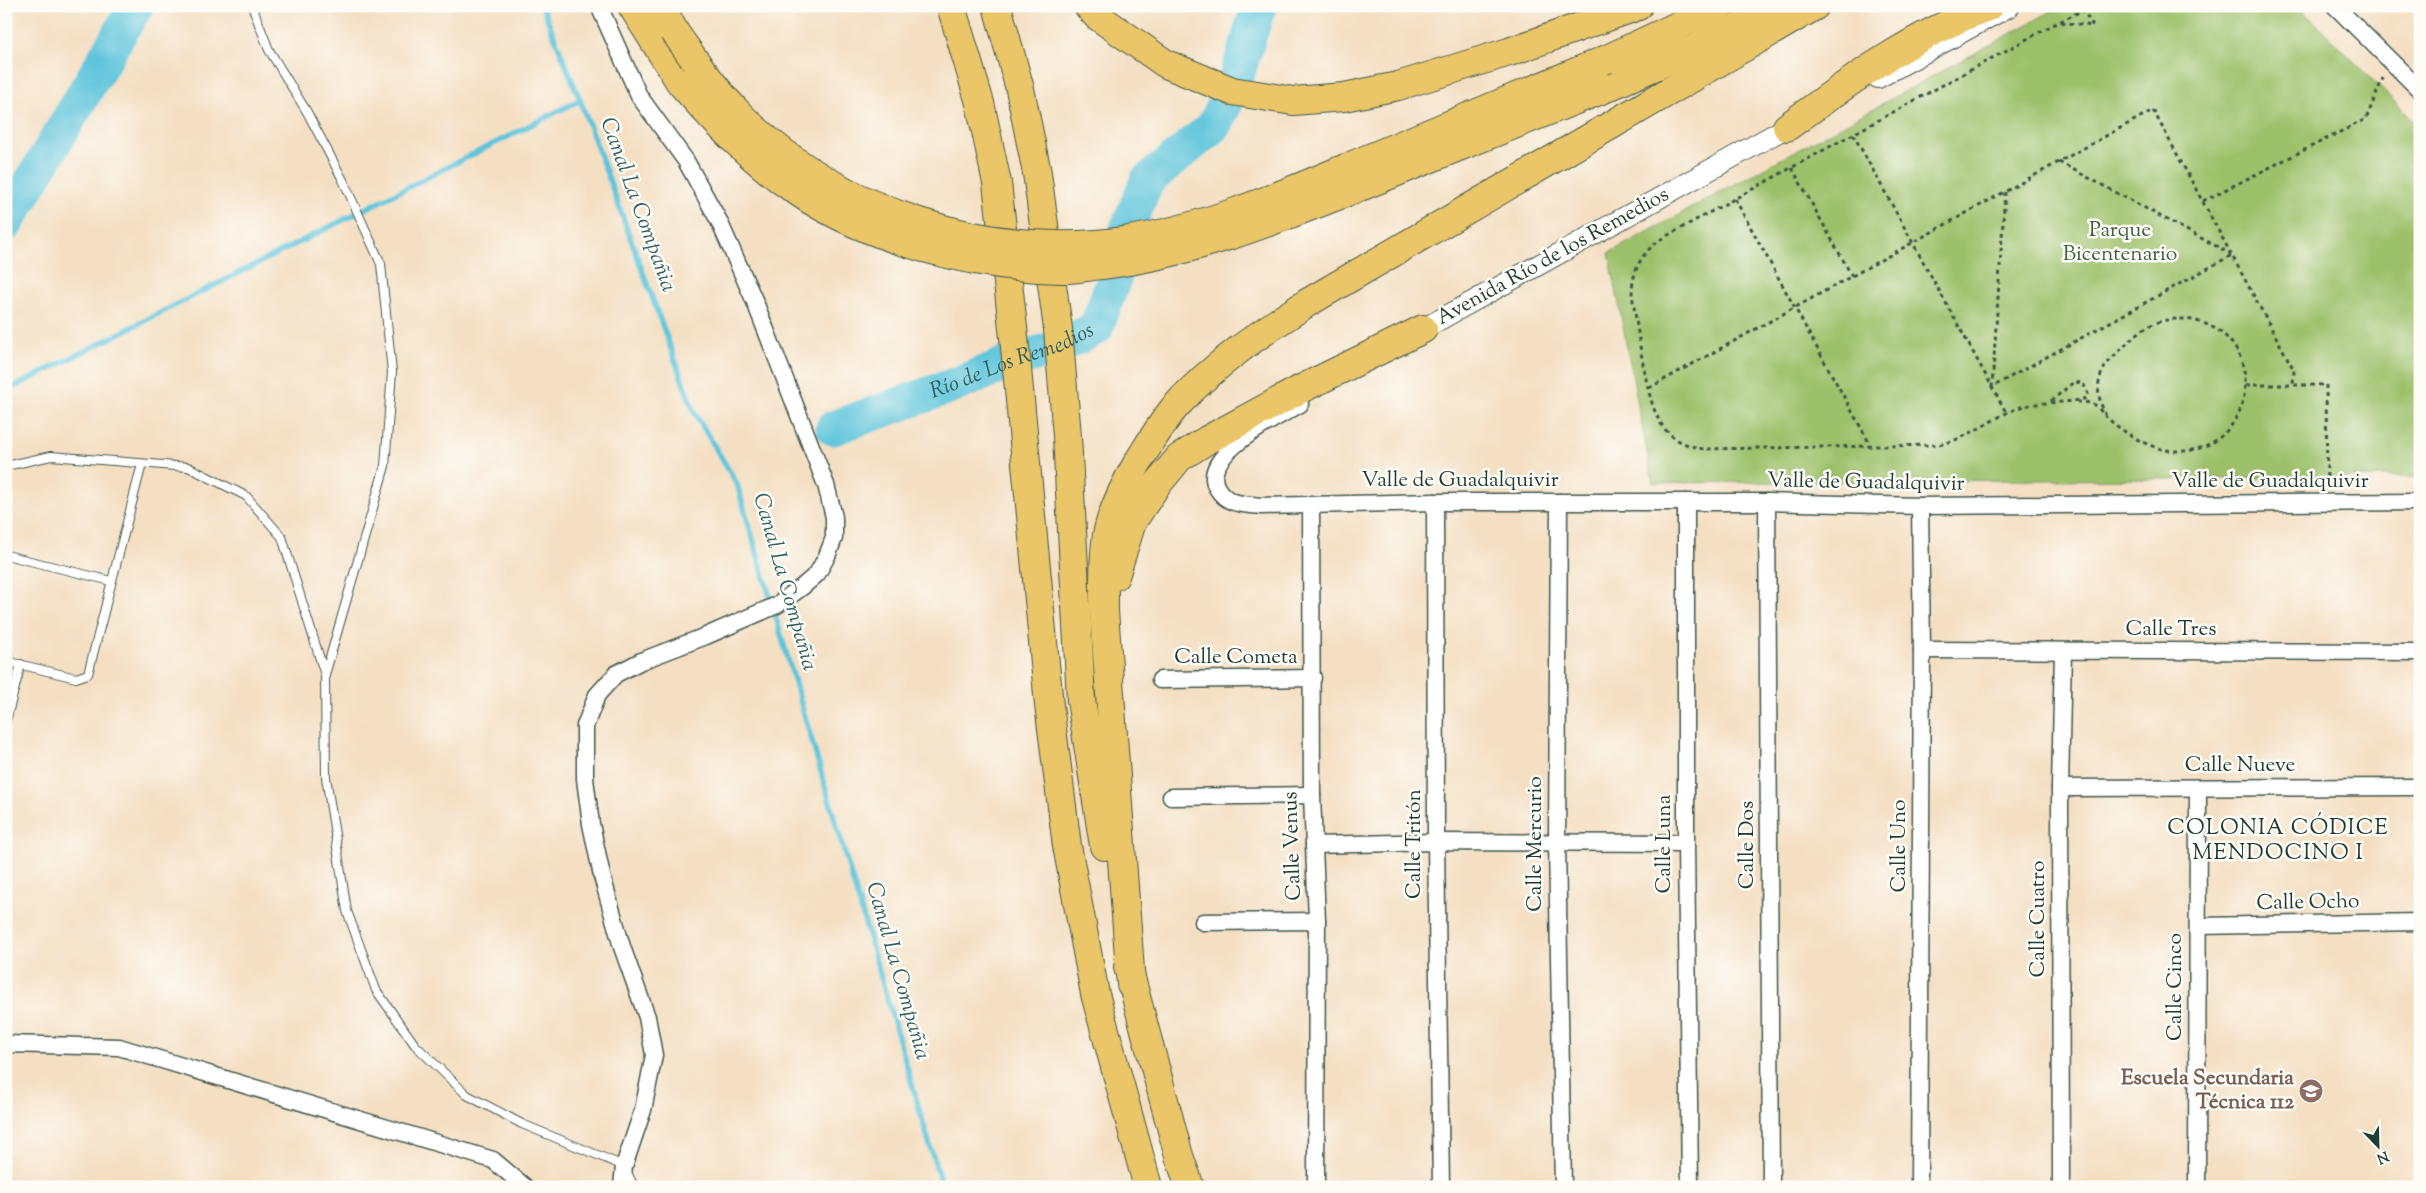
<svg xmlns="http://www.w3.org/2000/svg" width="2426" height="1193" font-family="'Sorts Mill Goudy',serif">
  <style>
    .green { fill: #9dc16b; stroke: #5e7f50 }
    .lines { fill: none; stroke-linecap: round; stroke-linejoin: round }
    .stream { stroke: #5ec5db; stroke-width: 5.5 }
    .river { stroke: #5ec5db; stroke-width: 35 }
    .service-casing { stroke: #3f5549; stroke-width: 10 }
    .minor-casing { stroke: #3f5549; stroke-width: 19 }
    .tertiary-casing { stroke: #3f5549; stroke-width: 22 }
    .motorway-casing { stroke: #3f5549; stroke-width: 30 }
    .path { stroke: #3f5549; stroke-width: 3; stroke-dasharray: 4 4; stroke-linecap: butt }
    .service { stroke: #fff; stroke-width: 8 }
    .minor { stroke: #fff; stroke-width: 16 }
    .tertiary { stroke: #fff; stroke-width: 20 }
    .motorway { stroke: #ebc669; stroke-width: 28 }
    .motorway-bridge-casing { stroke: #3f5549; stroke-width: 30; stroke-linecap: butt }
    .motorway-bridge { stroke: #ebc669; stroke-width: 28 }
    .labels { text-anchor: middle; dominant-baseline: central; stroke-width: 5; stroke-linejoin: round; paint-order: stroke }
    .park-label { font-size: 21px; fill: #3e5e42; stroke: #fdfcf7 }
    .street-label { font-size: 21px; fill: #1f3d34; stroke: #fdfcf7 }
    .education-label { font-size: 21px; font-weight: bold; fill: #785e54; stroke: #fdfcf7; text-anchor: end }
    .water-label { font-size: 22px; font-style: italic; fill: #2f5f5e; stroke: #fdfcf7 }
    .neighbourhood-label { font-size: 22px; letter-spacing: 1px; fill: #1f3d34; stroke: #fdfcf7 }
  </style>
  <rect width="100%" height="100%" fill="#fdfcf7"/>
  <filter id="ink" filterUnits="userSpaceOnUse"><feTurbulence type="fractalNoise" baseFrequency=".02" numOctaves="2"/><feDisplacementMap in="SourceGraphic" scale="10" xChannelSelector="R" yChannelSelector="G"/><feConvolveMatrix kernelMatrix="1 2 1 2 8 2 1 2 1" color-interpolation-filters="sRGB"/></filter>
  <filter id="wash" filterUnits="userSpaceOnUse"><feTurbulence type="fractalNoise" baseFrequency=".0096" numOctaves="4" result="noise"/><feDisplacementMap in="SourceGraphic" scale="20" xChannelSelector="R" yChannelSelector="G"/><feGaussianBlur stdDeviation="1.12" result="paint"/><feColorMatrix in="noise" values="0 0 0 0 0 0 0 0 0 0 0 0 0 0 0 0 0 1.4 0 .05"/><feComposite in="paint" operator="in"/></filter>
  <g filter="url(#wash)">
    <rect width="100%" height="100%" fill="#f4dfc3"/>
    <polygon class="green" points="2061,6 2298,6 2416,123 2420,123 2420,477 1653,483 1609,253"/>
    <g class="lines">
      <g class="stream">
        <polyline points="542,6 580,100 694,412 737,484 942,1187"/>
        <polyline points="6,391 580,100"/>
      </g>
      <g class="river">
        <polyline points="6,224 136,6"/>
        <path id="s1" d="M833,428L957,384L1016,360L1059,347L1096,328L1120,263L1122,241L1147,181L1213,127L1232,91L1259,6"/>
      </g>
    </g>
  </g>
  <g filter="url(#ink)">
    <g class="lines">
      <defs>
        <g id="service">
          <polyline points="252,6 269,50 307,112 343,180 381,264 392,372 385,466 325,675 326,777 347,911 376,990 415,1045 467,1095 522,1124 624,1166 634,1187"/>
          <polyline points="6,466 51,456 188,467 246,496 282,537 325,675"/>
          <polyline points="6,555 111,581"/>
          <polyline points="6,648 10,662 6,676"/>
          <polyline points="10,662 76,678 88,674 142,464"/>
          <polyline points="6,721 21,664"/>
        </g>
        <g id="minor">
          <polyline points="599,6 639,96 686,161 719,221 755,302 826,485 834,517 834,538 827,556 817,574 802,587 777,605 706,636 641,661 616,674 597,695 585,726 585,779 591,824 602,876 622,947 647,1017 654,1055 643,1110 624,1166 622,1187"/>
          <polyline points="2335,6 2420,90"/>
          <path d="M1300,404C1278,417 1198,455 1217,488C1227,505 1243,504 1261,506L1435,502H1767L1920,506L2420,502"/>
          <polyline points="1435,502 1436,842 1441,1187"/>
          <polyline points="1559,502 1557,844 1563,1187"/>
          <polyline points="1686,502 1686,843 1690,1187"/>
          <polyline points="1767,502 1771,1187"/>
          <polyline points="1311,504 1312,795 1317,921 1316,1187"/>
          <polyline points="1922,650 2420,652"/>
          <polyline points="1160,680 1313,678"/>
          <polyline points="2060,788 2420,787"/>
          <polyline points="1171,797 1312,795"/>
          <polyline points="1314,845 1436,842 1686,843"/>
          <polyline points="1203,922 1317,921"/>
          <polyline points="2198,926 2420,922"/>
          <polyline points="6,1044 119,1047 493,1160 525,1187"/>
          <polyline points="1919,1187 1922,650 1920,506"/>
          <polyline points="2061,1187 2060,788 2063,651"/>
          <polyline points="2197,1187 2198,788"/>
        </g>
        <g id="tertiary">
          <polyline points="1878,78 2010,6"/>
          <polyline points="1423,329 1800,120"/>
        </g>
        <g id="motorway">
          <polyline points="632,6 680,82"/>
          <polyline points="661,6 674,31"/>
          <polyline points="951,6 980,103 997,183 1014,337 1049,705 1067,846 1095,994 1148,1187"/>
          <polyline points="997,6 1020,89 1037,173 1058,329 1067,436 1081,700 1104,846"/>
          <polyline points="1088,6 1097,16 1166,64 1232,91 1293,101 1344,97 1398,86 1509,52 1638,6"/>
          <polyline points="1607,59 1720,6"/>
          <polyline points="1606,88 1696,48 1780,6"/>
          <path d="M1787,127C1851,80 1914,34 1990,6"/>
          <polyline points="1115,576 1132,522 1156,486 1179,458 1207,440 1301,389 1423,329"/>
          <polyline points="1128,967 1179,1156 1190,1187"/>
          <path d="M1131,984L1104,611C1104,586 1103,560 1107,535C1112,510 1125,484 1138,462C1150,443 1162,422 1176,406C1214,364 1261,333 1307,303L1815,6"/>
        </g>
      </defs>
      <use href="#service" class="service-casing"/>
      <use href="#minor" class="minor-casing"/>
      <use href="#tertiary" class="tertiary-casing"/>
      <use href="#motorway" class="motorway-casing"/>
      <g class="path">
        <polyline points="1853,134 2007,414"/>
        <polyline points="2059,162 2231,254"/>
        <polyline points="1792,168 1852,276"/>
        <polyline points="2005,192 1992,387 2232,255"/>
        <polyline points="1735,199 1871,446"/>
        <polyline points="2203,201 2366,119 2383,78"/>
        <polyline points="2246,385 2326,385 2327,487"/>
        <polyline points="1649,388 2153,110 2294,370 2293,385"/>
        <path d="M2051,401L2074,382L2083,383L2088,394L2087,398C2064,405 2041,400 2018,408C1990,419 1968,439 1938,445L1704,449C1687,446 1672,440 1662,425C1645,402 1638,326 1632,295C1632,271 1641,253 1661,239L2049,27L2083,10L2093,26L2060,22"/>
        <path d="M2077,402C2082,402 2089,402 2093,404C2098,406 2102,413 2106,417C2124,433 2152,451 2177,451C2253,453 2272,344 2200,322C2184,317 2166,318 2151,325C2138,331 2127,344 2116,354C2095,374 2094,392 2107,418"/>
      </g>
      <use href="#service" class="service"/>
      <use href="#minor" class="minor"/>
      <use href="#tertiary" class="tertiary"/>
      <use href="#motorway" class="motorway"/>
      <defs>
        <g id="motorway-bridge">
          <path d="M674,31C695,61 716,91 742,117C840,212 988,260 1123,241C1205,229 1284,194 1360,162C1443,127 1525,93 1607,59"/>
          <path d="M680,82C715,122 751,160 795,190C867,240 974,267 1061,269C1074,270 1089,266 1102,265C1194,254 1279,219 1365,185C1445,152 1526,120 1606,88"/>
        </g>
      </defs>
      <use href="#motorway-bridge" class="motorway-bridge-casing"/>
      <use href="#motorway-bridge" class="motorway-bridge"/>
    </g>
  </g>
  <defs>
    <symbol id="university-disc" viewBox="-11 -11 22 22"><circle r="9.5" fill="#8d6e63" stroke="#fdfcf7"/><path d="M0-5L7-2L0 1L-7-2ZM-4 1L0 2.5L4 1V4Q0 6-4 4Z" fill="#fff"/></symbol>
  </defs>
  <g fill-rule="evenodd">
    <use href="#university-disc" x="2297" y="1077" width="28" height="28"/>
  </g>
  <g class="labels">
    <g class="park-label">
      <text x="2120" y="231">Parque<tspan x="2120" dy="24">Bicentenario</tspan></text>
    </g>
    <g class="street-label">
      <text transform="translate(1553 257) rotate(-29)">Avenida Río de los Remedios</text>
      <text x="1460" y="481">Valle de Guadalquivir</text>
      <text x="2270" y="482">Valle de Guadalquivir</text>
      <text transform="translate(1866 483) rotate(1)">Valle de Guadalquivir</text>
      <text x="2171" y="630">Calle Tres</text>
      <text x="1236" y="658">Calle Cometa</text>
      <text x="2240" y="766">Calle Nueve</text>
      <text transform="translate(1415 844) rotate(-90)">Calle Tritón</text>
      <text transform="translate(1536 844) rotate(-90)">Calle Mercurio</text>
      <text transform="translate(1665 844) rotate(-90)">Calle Luna</text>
      <text transform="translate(1748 845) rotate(-90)">Calle Dos</text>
      <text transform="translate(1293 846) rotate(-92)">Calle Venus</text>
      <text transform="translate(1900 846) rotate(-90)">Calle Uno</text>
      <text transform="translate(2308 903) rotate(-1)">Calle Ocho</text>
      <text transform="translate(2039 919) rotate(-90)">Calle Cuatro</text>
      <text transform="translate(2176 987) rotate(-90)">Calle Cinco</text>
    </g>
    <g class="education-label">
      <text x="2294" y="1079">Escuela Secundaria<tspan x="2294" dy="24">Técnica 112</tspan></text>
    </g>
    <g class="water-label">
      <text transform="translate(637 205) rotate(70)">Canal La Compañia</text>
      <text stroke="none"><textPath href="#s1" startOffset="191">Río de Los Remedios</textPath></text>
      <text transform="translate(784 582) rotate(74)">Canal La Compañia</text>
      <text transform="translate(897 971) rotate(74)">Canal La Compañia</text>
    </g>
    <g class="neighbourhood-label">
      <text x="2278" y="829">COLONIA CÓDICE<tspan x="2278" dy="25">MENDOCINO I</tspan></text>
    </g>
  </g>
  <rect width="2426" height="1193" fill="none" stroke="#fdfcf7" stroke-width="25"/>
  <g transform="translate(2378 1146) rotate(157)" stroke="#fdfcf7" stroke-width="4" paint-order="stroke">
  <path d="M0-4L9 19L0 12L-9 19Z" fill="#1f3d34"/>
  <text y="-8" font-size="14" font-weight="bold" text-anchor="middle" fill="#1f3d34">N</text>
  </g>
</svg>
